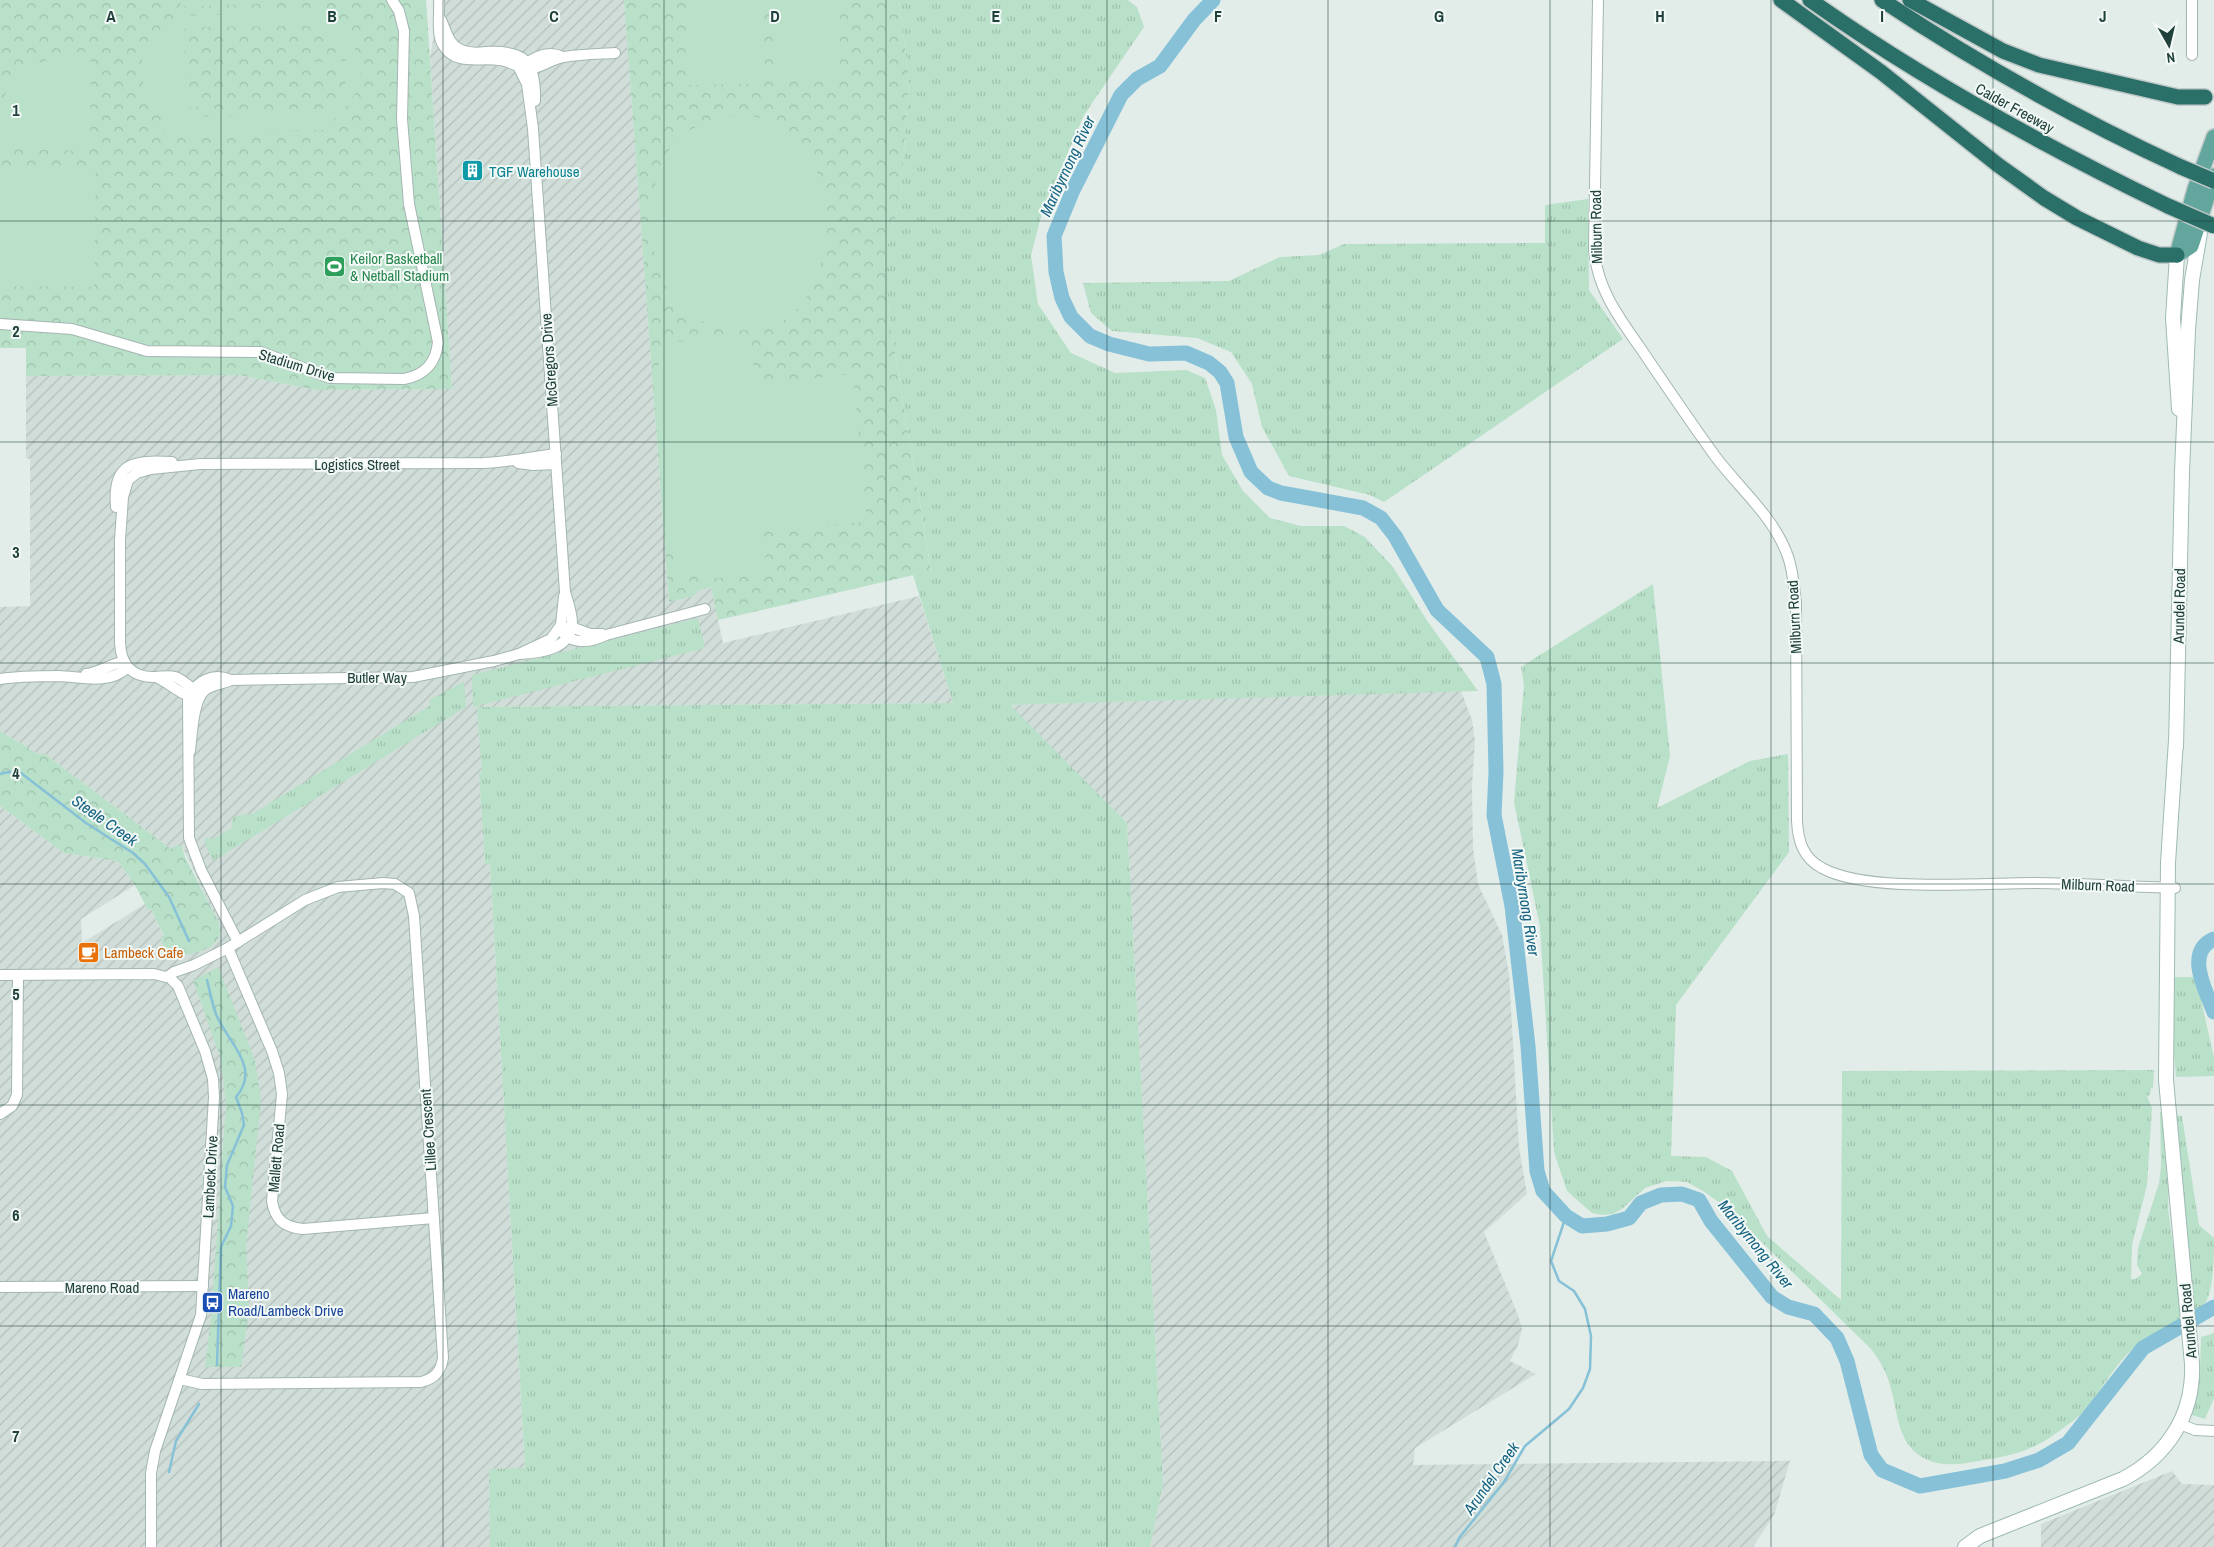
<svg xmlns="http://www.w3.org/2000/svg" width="2214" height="1547" font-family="'Archivo Narrow',sans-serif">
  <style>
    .industrial { fill: url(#industrial-furrows) }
    .grass { fill: url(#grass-tufts) }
    .park { fill: url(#park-crowns) }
    .garden { fill: #b9e0c8; fill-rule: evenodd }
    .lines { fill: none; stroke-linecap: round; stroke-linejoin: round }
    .stream { stroke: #86c1d7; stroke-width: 2.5 }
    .river { stroke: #86c1d7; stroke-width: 15 }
    .street-casing { stroke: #a4b6b2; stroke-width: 12 }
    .secondary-casing { stroke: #9fbab4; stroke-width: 16 }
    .primary-casing { stroke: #c1cac8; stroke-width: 18 }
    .highway-casing { stroke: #c1cac8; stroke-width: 18 }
    .street { stroke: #fff; stroke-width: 10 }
    .secondary { stroke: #fff; stroke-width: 14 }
    .primary { stroke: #63a69d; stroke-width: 15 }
    .highway { stroke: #2a6f68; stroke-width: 15 }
    .highway-bridge-casing { stroke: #c1cac8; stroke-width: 18; stroke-linecap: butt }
    .highway-bridge { stroke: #2a6f68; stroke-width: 15 }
    .grid { fill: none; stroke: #20403b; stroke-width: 1; stroke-opacity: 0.55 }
    .labels { text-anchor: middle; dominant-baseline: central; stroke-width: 4; stroke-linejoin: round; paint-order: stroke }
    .street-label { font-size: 15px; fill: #20403b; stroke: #f3f9f7 }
    .culture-label { font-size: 15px; fill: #0d838f; stroke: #f3f9f7; text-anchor: start }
    .leisure-label { font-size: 15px; fill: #27864d; stroke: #f3f9f7; text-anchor: start }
    .food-label { font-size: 15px; fill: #c56008; stroke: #f3f9f7; text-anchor: start }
    .transit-label { font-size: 15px; fill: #164399; stroke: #f3f9f7; text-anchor: start }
    .water-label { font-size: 16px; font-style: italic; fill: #156381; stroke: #f3f9f7 }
    .grid-label { font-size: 16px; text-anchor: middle; font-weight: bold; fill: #20403b; stroke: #f3f9f7; stroke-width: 4; stroke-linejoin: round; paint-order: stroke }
  </style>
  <defs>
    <pattern id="industrial-furrows" width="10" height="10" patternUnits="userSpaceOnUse" patternTransform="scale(1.25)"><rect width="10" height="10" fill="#d0ddd9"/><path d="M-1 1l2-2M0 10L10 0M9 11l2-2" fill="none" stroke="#b2bfbb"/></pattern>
    <pattern id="grass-tufts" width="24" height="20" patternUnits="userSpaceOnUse" patternTransform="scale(1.25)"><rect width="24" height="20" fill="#b9e0c8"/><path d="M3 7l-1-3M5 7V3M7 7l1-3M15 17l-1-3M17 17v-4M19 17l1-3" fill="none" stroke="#9fc1ad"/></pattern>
    <pattern id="park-crowns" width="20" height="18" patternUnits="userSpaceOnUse" patternTransform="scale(1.25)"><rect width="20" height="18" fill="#b9e0c8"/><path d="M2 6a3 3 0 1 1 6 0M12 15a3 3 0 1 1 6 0" fill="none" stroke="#9fc1ad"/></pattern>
  </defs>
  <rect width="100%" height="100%" fill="#e2edea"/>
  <g class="industrial">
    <polygon points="441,0 624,0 669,601 694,596 697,591 711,587 723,643 919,596 953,703 478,707 482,773 479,773 485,864 490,864 525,1469 489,1469 490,1547 0,1547 0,806 64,853 118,861 135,885 81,919 82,943 145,904 148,910 151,909 164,937 160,938 221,929 182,846 171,849 45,754 38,754 0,731 0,607 30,606 30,459 26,458 26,376 239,375 316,390 452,389 430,56"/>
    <polygon points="1461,691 1472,720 1475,741 1472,785 1473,848 1478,884 1502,935 1509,974 1519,1147 1527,1194 1484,1232 1518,1315 1522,1329 1518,1345 1510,1361 1536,1374 1415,1448 1413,1465 1864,1460 1790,1461 1774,1515 1753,1547 1150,1547 1163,1484 1127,823 1009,705"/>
    <polygon points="2172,1471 2182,1484 2214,1485 2214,1547 2041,1547 2041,1524"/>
  </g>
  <g class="grass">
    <polygon points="899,0 1128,0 1137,7 1144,27 1084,115 1042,213 1031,255 1038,304 1071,353 1115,373 1186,370 1205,378 1216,410 1222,455 1243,491 1270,518 1301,526 1344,526 1365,537 1393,567 1428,622 1478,691 1010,705 1127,823 1163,1484 1150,1547 490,1547 489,1469 525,1468 490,864 485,864 479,773 482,772 477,707 953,703 913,575 931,570 890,322 884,259 901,196 909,78"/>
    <polygon points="1588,199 1589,290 1623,339 1384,502 1370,495 1289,476 1262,427 1252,384 1231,352 1197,338 1112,331 1091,313 1083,283 1229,281 1280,257 1319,255 1344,244 1545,243 1545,205"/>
    <path d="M1653,584L1670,756L1657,808L1750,761L1788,754L1789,852L1676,1005L1671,1156L1706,1157L1732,1171L1767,1236L1841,1300L1842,1071L2154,1070L2153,1088H2151L2150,1095L2147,1096L2152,1108L2147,1185L2132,1245L2131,1279H2135L2142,1274L2137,1265L2138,1248L2159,1183L2161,1166L2160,1112H2164L2169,1166L2168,1208L2177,1278L2190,1274L2175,1115L2182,1116L2199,1225L2214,1238C2214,1258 2214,1285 2206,1302C2194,1320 2155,1330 2136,1346C2114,1364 2102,1390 2084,1411C2079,1417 2072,1421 2066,1426C2038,1448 2020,1454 1984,1460C1967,1463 1944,1468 1928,1460C1895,1446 1899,1411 1889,1382C1885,1369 1879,1360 1871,1349L1727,1208L1703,1191L1687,1182L1667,1181L1645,1188L1622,1209L1613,1214L1602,1215L1592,1213L1567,1191L1554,1152L1540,927L1514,802L1524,685L1521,667Z"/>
    <polygon points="698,618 705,648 473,707 472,675"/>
    <polygon points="464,682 466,707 213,861 205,844 205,838 213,839 232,828 232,819 235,816 252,814 431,705 429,700"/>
    <polygon points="2174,977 2196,977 2214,1058 2214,1076 2176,1077 2174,1053"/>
    <polygon points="2214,1332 2214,1398 2205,1419 2192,1415 2200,1372 2201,1337 2212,1334"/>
  </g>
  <g class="park">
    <polygon points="0,0 426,0 452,389 316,390 239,375 26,376 26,348 0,348"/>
    <polygon points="624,0 899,0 909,78 901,196 884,259 890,322 931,571 718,620 711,587 697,591 694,596 669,602"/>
    <path d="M0,731L38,754H45L171,849L177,845L182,846L185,857L218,921C229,951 189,954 168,958L160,938L164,936L151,909L148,910L135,885L118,861L64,853L0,806Z"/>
    <polygon points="218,967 255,1060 261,1100 246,1246 249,1310 241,1367 205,1367 211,1318 226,1105 221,1059 193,981"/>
  </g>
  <g class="garden">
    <polygon points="241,0 276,0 276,3 181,7 180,1"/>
    <polygon points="686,0 764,0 765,84 688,85"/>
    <rect x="773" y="0" width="67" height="80"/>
    <path d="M324,12L325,17C352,30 369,64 355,93C348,107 335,118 325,130L165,133L164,118C142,97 132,63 153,37C159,29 169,22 177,16ZM308,26C329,31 340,40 346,61L311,62L312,67L347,66C349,94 328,111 303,114L193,117L186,114V108L201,106L197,95L186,104L184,29L199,27Z"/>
    <path d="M78,52L91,53L90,151L0,149C0,137 0,113 1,103C13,71 47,56 78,52Z"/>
    <path d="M726,116C737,116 749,115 760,118C783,126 805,144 815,167C840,219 824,325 754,330C726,332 701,325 681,306C642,270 640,171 682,136C694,126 710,120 726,116Z"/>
    <polygon points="0,170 96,172 94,287 0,286"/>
    <polygon points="741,334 746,336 753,364 767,383 853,374 867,522 763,529 767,575 704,579 704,574 674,577 673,546 666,546 653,372 659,371 659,348 661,343 689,341 688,336"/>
  </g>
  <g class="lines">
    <g class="stream">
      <polyline points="0,774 8,772 21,773 86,823 133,853 145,864 169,897 189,941"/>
      <path d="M207,980C210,991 212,1004 216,1014C227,1042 262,1067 236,1097L242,1113L244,1125L227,1165L225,1187L233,1206L231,1226L221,1247L217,1365"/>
      <polyline points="169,1472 176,1441 199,1404"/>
      <polyline points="1455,1547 1459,1538 1504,1482 1525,1446 1569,1409 1583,1388 1590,1369 1591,1336 1585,1309 1574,1291 1559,1281 1551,1261 1566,1216"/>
    </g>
    <g class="river">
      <polyline points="1213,0 1194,20 1160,66 1137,79 1121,95 1073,190 1054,236 1056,272 1062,298 1071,317 1090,336 1109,344 1149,354 1186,353 1209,363 1220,372 1227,383 1236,437 1251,472 1268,488 1281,493 1363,508 1381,518 1395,536 1437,610 1487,657 1494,684 1496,772 1494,815 1512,906 1528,1046 1537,1171 1543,1191 1566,1216 1582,1226 1607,1224 1629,1218 1641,1203 1661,1195 1682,1194 1699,1200 1711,1221 1772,1297 1788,1307 1814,1314 1837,1338 1847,1361 1871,1455 1882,1470 1920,1486 2005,1471 2039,1460 2068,1443 2143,1348 2214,1307"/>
      <path d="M2214,939C2184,952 2206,991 2214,1012"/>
    </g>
    <defs>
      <g id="street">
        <path d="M439,0C440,13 436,35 443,45C455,66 479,57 499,60C512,61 519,70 532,68C543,67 553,58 564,57C581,54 598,54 615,53"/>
        <path d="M1598,0L1594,247C1596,286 1617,315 1639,346C1664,383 1689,420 1715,456C1738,487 1773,516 1787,554C1793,569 1794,586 1796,603L1797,821C1798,841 1803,858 1822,868C1867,893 1981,883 2034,883C2081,883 2128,887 2175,888"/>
        <path d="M441,20C446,30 448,43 459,49C466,53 478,53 486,52C525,50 536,61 535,101"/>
        <polyline points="2192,55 2192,0"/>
        <path d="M523,66C535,56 548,50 563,57"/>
        <path d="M519,68L527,84L533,129L565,592C568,602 572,613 572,623C571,650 539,653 519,654"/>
        <path d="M0,324L72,329L147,351L261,352L330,378L404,379C425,375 436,363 438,342L409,204L402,119L404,31L399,11L392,0"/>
        <polyline points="518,463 533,465 556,464"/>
        <path d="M116,507C112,462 134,460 172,462"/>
        <polyline points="566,628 571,627 590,634 602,634"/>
        <path d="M563,633C575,645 592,642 606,635L705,609"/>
        <path d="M86,674C102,672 111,663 124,662"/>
        <path d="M158,678C169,683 184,697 195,697"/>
        <path d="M0,679C19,676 40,676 59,676C82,677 108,685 127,668"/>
        <path d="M231,680C213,672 197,681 188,697L189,838L201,870L238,942"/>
        <path d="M200,696C193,689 184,680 175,677C168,675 161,677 155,677C132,678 121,665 120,643V540L123,497L128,480L137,473L151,469L200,464L483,463C508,462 531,457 556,454"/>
        <path d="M190,751C192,735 193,700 205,690C213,684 223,684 231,680L413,677L494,661L519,654L551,639L561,625L564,596"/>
        <path d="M228,948L272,1051L279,1073L282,1094L272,1201C275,1220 284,1227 303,1229L434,1218"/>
        <polyline points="0,975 154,974 170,978 178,986 205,1051 213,1079 214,1097 201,1315 155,1451 151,1473 151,1547"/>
        <path d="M167,977L174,972L194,965L228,948L305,900L338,887L383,883L395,884L409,893L414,916L443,1358C441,1372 434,1379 421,1382L202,1384L180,1379"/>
        <polyline points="0,1114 12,1106 17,1095 18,975"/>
        <polyline points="0,1287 203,1286"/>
        <polyline points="2180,1424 2195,1430 2214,1431"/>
      </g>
      <g id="secondary">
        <polyline points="2177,255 2173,318 2179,409"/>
        <polyline points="2176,747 2182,472 2188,330 2192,280 2200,233"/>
        <path d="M1965,1547L1980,1536L2123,1479C2167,1456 2194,1415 2192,1364L2166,1080L2168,863L2176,740"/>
      </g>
      <g id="primary">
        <polyline points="2177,255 2195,189 2214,137"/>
        <polyline points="2177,255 2191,246 2214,176"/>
      </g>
      <g id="highway">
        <polyline points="1781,0 1881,72 1998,165 2044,198 2077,218 2138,248 2159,255 2177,255"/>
        <path d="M1810,0C1923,80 2044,146 2168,206"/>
        <path d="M1882,0C1977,63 2077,119 2181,167"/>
        <polyline points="1910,0 2003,51 2039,65 2178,97 2205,97"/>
      </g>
    </defs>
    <use href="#street" class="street-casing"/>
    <use href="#secondary" class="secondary-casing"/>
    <use href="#primary" class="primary-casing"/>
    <use href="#highway" class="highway-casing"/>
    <use href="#street" class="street"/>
    <use href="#secondary" class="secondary"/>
    <use href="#primary" class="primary"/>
    <use href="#highway" class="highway"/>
    <defs>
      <g id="highway-bridge">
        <polyline points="2181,167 2214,181"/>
        <polyline points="2168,206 2214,226"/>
      </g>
    </defs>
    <use href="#highway-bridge" class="highway-bridge-casing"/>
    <use href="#highway-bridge" class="highway-bridge"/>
  </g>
  <path class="grid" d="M221,0V1547M443,0V1547M664,0V1547M886,0V1547M1107,0V1547M1328,0V1547M1550,0V1547M1771,0V1547M1993,0V1547M0,221H2214M0,442H2214M0,663H2214M0,884H2214M0,1105H2214M0,1326H2214"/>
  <defs>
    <symbol id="building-square" viewBox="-11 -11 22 22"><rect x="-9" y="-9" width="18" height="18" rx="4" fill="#0f9aa8" stroke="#f3f9f7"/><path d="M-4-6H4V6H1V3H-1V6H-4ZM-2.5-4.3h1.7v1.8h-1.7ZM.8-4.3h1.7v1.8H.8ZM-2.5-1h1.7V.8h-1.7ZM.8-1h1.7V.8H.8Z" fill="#fff"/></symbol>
    <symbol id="stadium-square" viewBox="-11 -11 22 22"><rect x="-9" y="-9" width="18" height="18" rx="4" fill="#2e9e5b" stroke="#f3f9f7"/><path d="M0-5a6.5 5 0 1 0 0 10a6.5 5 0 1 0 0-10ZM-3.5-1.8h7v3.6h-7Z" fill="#fff"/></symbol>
    <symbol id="cafe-square" viewBox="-11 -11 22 22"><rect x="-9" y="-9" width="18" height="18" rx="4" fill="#e8710a" stroke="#f3f9f7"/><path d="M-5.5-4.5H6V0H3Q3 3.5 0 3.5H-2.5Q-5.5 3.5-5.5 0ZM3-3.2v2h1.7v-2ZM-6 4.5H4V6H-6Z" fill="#fff"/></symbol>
    <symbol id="bus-square" viewBox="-11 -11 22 22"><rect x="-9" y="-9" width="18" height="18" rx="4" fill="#1a4fb4" stroke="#f3f9f7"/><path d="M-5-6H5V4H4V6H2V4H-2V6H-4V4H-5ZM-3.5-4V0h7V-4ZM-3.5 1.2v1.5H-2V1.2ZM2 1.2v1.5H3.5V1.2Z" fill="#fff"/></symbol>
  </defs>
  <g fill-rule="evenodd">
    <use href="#building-square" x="460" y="158" width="25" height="25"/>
    <use href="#stadium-square" x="322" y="254" width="25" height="25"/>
    <use href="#cafe-square" x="76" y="940" width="25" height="25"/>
    <use href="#bus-square" x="200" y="1290" width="25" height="25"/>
  </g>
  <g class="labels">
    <g class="street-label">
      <text transform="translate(2015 108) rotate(29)">Calder Freeway</text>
      <text transform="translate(1596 227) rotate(-91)">Milburn Road</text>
      <text transform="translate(549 360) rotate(-94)">McGregors Drive</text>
      <text transform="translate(297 365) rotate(17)">Stadium Drive</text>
      <text x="357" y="464">Logistics Street</text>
      <text transform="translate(2179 606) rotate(-89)">Arundel Road</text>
      <text transform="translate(1794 617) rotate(-93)">Milburn Road</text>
      <text x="377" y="677">Butler Way</text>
      <text transform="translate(2098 885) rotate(2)">Milburn Road</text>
      <text transform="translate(428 1130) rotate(-94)">Lillee Crescent</text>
      <text transform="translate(276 1158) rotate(-85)">Mallett Road</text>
      <text transform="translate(210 1177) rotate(-87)">Lambeck Drive</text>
      <text x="102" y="1287">Mareno Road</text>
      <text transform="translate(2188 1321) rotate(-95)">Arundel Road</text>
    </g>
    <g class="culture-label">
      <text x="489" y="171">TGF Warehouse</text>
    </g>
    <g class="leisure-label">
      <text x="350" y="258">Keilor Basketball<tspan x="350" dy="17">&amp; Netball Stadium</tspan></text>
    </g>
    <g class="food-label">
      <text x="104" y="952">Lambeck Cafe</text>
    </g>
    <g class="transit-label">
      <text x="228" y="1293">Mareno<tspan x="228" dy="17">Road/Lambeck Drive</tspan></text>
    </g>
    <g class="water-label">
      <text transform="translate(1067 166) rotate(-65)">Maribyrnong River</text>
      <text transform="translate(105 820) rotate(35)">Steele Creek</text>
      <text transform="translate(1526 902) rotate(81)">Maribyrnong River</text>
      <text transform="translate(1756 1244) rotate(51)">Maribyrnong River</text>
      <text transform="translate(1491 1478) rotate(-55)">Arundel Creek</text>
    </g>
  </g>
  <g class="grid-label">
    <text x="111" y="22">A</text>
    <text x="332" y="22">B</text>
    <text x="554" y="22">C</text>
    <text x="775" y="22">D</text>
    <text x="996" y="22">E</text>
    <text x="1218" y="22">F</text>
    <text x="1439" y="22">G</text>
    <text x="1660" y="22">H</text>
    <text x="1882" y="22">I</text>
    <text x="2103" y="22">J</text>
    <text x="16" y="116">1</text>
    <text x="16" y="337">2</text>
    <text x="16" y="558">3</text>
    <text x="16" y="779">4</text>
    <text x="16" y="1000">5</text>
    <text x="16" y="1221">6</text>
    <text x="16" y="1442">7</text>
  </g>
  <g transform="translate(2169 45) rotate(172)" stroke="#f3f9f7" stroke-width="4" paint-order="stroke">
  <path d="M0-4L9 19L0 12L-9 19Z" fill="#20403b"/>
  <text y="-8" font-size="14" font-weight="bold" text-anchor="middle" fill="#20403b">N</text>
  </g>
</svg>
